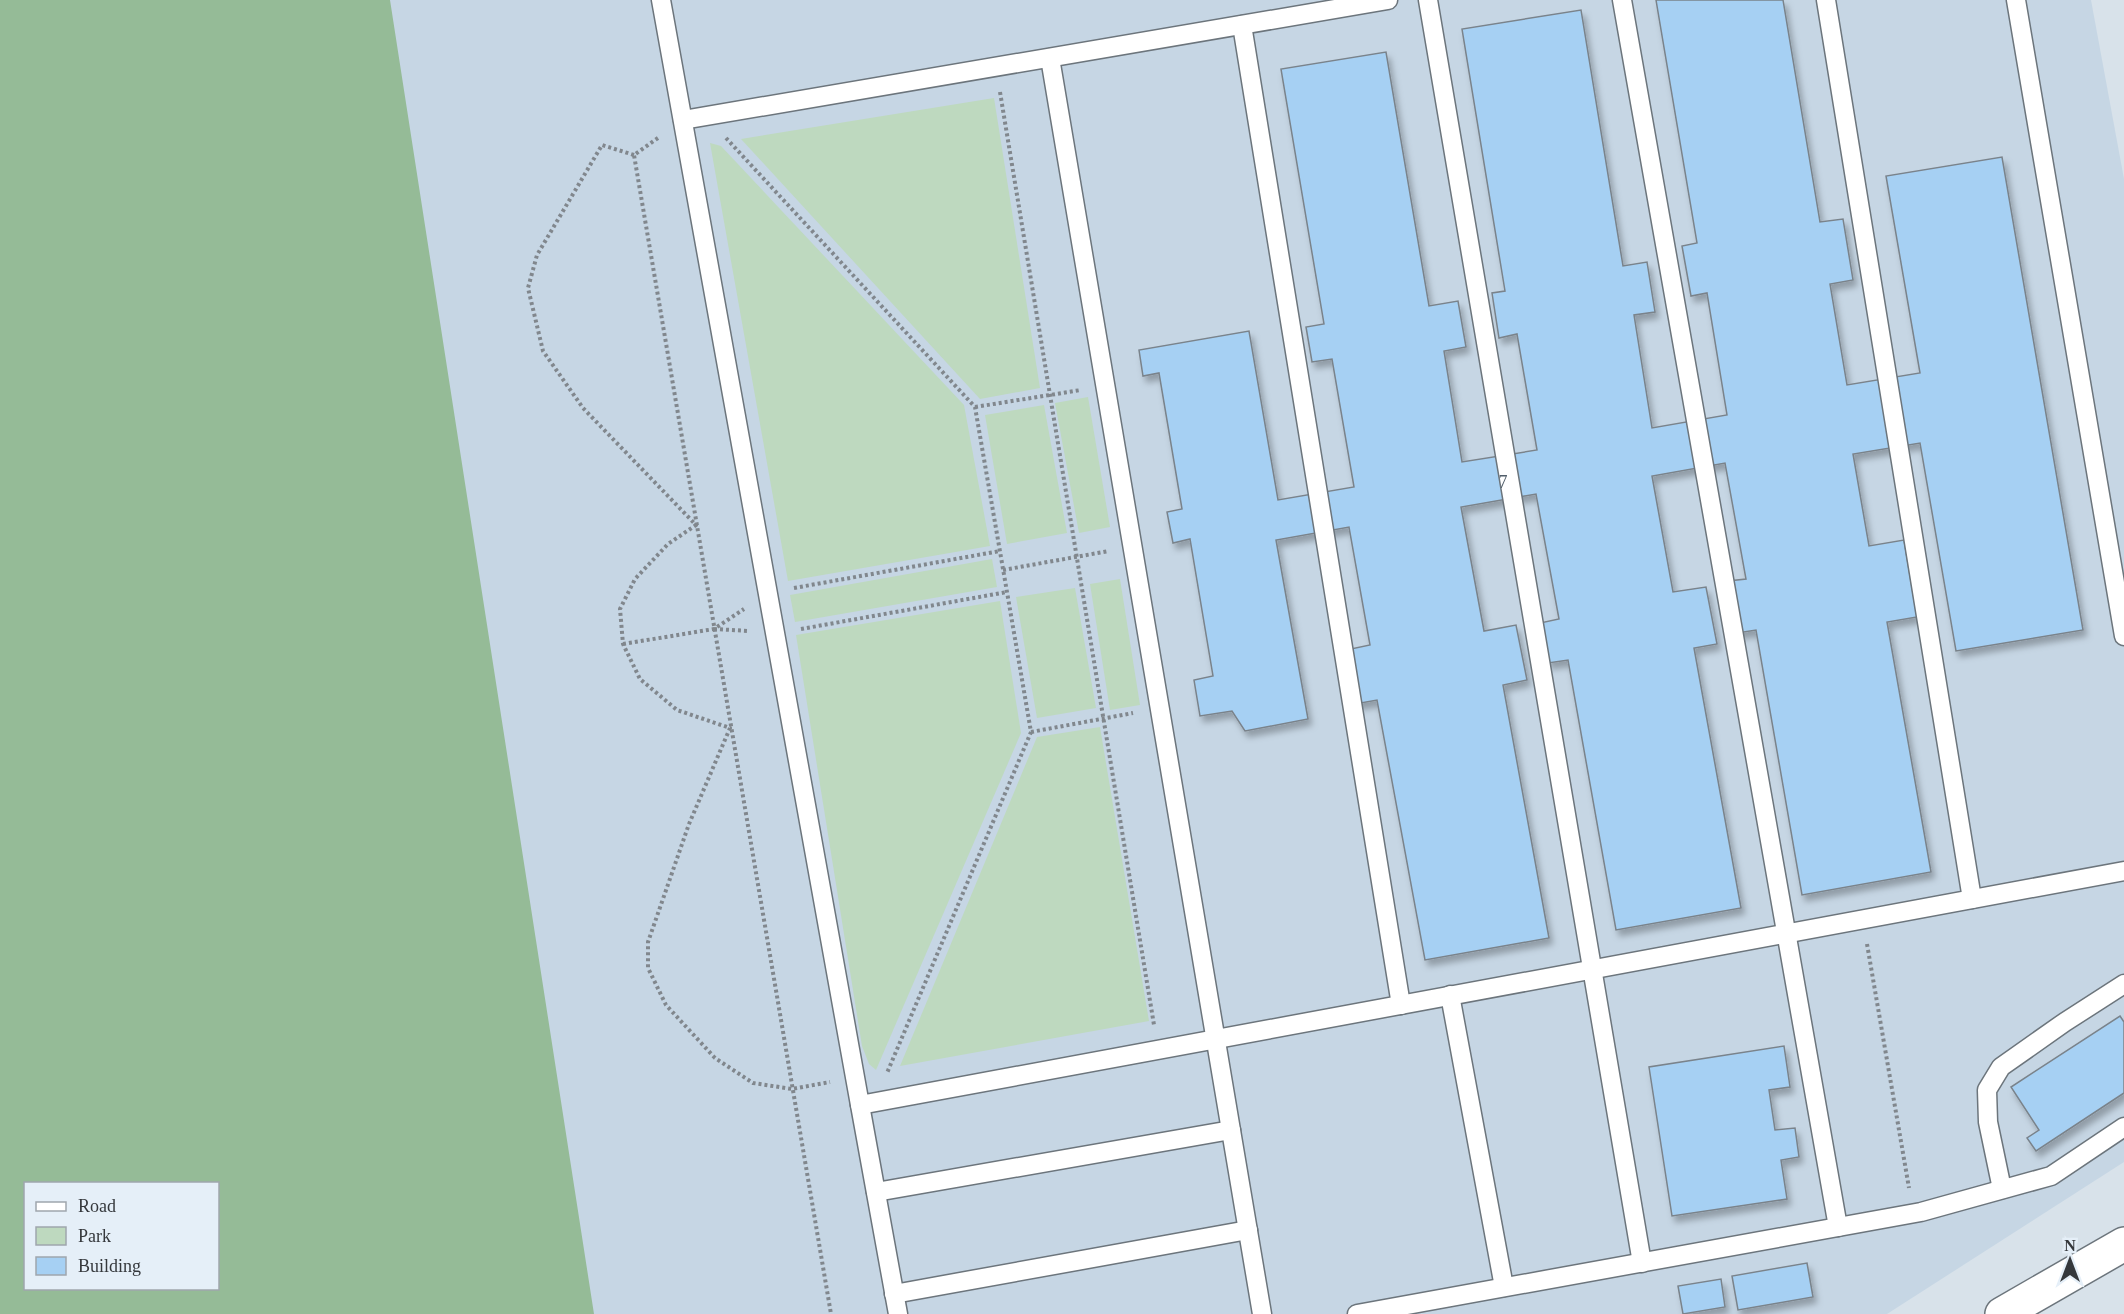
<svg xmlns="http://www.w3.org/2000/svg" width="2124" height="1314" font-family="'Times New Roman',serif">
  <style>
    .built { fill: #c6d6e4 }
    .green { fill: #bed9bf }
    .forest { fill: #95bb97; fill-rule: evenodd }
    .building { fill: #a6d0f3; stroke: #7a838b; stroke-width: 1.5; filter: url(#shadow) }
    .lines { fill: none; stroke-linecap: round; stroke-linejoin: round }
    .lane-casing { stroke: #6c757c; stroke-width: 21 }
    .street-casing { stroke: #6c757c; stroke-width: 36 }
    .path { stroke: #81878d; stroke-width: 4; stroke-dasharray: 3 3; stroke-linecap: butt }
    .lane { stroke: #fff; stroke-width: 18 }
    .street { stroke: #fff; stroke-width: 33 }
    .labels { text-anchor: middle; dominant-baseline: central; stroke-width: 4.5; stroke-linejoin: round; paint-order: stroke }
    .number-label { font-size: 18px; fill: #515e6a }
  </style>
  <defs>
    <filter id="shadow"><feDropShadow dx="3.5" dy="6" stdDeviation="3" flood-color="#0004"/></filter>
  </defs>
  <rect width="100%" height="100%" fill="#d8e2ea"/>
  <polygon class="built" points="389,0 2091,0 2124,179 2124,1162 1887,1314 592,1314"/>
  <g class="green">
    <polygon points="994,98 1040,388 980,399 741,139"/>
    <polygon points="710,143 721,146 964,405 990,546 788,581"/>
    <polygon points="1088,397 1110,527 1079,533 1055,403"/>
    <polygon points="1044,405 1067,533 1007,544 985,415"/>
    <polygon points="992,559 997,587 795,622 790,595"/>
    <polygon points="1120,579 1140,705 1110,710 1090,584"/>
    <polygon points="1075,588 1096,708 1037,718 1016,597"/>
    <polygon points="1000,601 1021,733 876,1070 869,1064 862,1046 796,635"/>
    <polygon points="1100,727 1149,1021 900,1066 1037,737"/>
  </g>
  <path class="forest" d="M0,0H390L594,1314H0ZM26,1184H218V1288H26Z"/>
  <g class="building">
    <polygon points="1656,0 1783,0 1820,222 1843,219 1853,280 1830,284 1847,385 1920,373 1886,176 2002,157 2083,630 1956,651 1920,443 1853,454 1869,546 1904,540 1917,617 1887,622 1931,872 1802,895 1756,630 1737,633 1728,581 1746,579 1725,463 1652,476 1673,592 1706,587 1717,644 1694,648 1741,908 1616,930 1568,660 1548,663 1540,623 1559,619 1536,494 1461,507 1484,631 1516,625 1527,680 1503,685 1549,938 1425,960 1377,700 1355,704 1346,650 1370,645 1349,527 1276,540 1308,719 1245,731 1232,711 1200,716 1194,680 1213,676 1190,539 1173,543 1167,512 1182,509 1159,373 1143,376 1139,350 1249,331 1278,500 1354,487 1332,359 1312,362 1306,327 1324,324 1281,69 1386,52 1429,306 1458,301 1466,347 1444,351 1462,462 1537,450 1517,334 1499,338 1492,293 1505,291 1462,29 1581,10 1623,266 1647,262 1655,312 1634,315 1652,428 1727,415 1707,293 1691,296 1682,246 1697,243"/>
    <polygon points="2120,1016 2124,1022 2124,1093 2036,1151 2027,1138 2039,1130 2011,1087"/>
    <polygon points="1784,1046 1790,1087 1769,1090 1775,1130 1795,1128 1799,1157 1781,1160 1787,1199 1672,1216 1649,1067"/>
    <polygon points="1807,1263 1813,1297 1738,1310 1732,1276"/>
    <polygon points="1721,1279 1725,1307 1683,1314 1678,1286"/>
  </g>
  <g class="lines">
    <defs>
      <g id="lane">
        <polyline points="661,0 860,1105 2124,871"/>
        <polyline points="1428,0 1642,1263"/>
        <polyline points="1622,0 1838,1227"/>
        <polyline points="1826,0 1972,899"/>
        <polyline points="2016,0 2124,636"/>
        <polyline points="1242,25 1401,1005"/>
        <polyline points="1050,58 1262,1314"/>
        <polyline points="683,120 1388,0"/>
        <polyline points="1450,995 1504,1287"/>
        <polyline points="860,1105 898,1314"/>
        <polyline points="2002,1189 1988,1122 1987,1090 2001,1067 2065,1022 2124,984"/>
        <polyline points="876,1192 1231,1130"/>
        <polyline points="894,1294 1248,1230"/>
        <polyline points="1357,1314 1921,1212 2051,1176 2124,1127"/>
      </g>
      <polyline id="street" points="2002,1314 2124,1244"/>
    </defs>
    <use href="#lane" class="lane-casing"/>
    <use href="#street" class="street-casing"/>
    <g class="path">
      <polyline points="1000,92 1154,1025"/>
      <polyline points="658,138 634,155 831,1314"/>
      <polyline points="726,138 975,407 1007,592 1031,732 887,1073"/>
      <polyline points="634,155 602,145 537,255 528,288 543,351 583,408 696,525 668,544 635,579 620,609 623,644 640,679 677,710 730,728 689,824 648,942 648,968 666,1005 715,1058 753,1083 792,1089 830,1082"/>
      <polyline points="975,407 1081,390"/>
      <polyline points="1003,570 1109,551"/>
      <polyline points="794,588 1000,551"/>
      <polyline points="714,629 749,631"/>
      <polyline points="801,629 1007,592"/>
      <polyline points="623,644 714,629 744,609"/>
      <polyline points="1031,732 1133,713"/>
      <polyline points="1867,944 1909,1188"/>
    </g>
    <use href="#lane" class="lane"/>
    <use href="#street" class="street"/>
  </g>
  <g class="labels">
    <g class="number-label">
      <text x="1503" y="482">7</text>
    </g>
  </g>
  <rect x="24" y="1182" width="195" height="108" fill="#e5eff8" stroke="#9fa6ad" stroke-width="1.5"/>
  <rect x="36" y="1202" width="30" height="9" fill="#ffffff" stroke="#9fa6ad" stroke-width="1.5"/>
  <text x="78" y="1212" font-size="18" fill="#35383c">Road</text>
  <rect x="36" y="1227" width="30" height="18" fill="#bed9bf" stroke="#9fa6ad" stroke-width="1.5"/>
  <text x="78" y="1242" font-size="18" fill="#35383c">Park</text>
  <rect x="36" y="1257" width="30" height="18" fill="#a6d0f3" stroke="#9fa6ad" stroke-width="1.5"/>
  <text x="78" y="1272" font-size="18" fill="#35383c">Building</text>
  <g transform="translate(2070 1260)" stroke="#e5eff8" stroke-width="4.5" paint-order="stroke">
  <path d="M0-4.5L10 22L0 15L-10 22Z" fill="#35383c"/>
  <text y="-9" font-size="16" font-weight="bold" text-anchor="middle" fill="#35383c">N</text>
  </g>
</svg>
